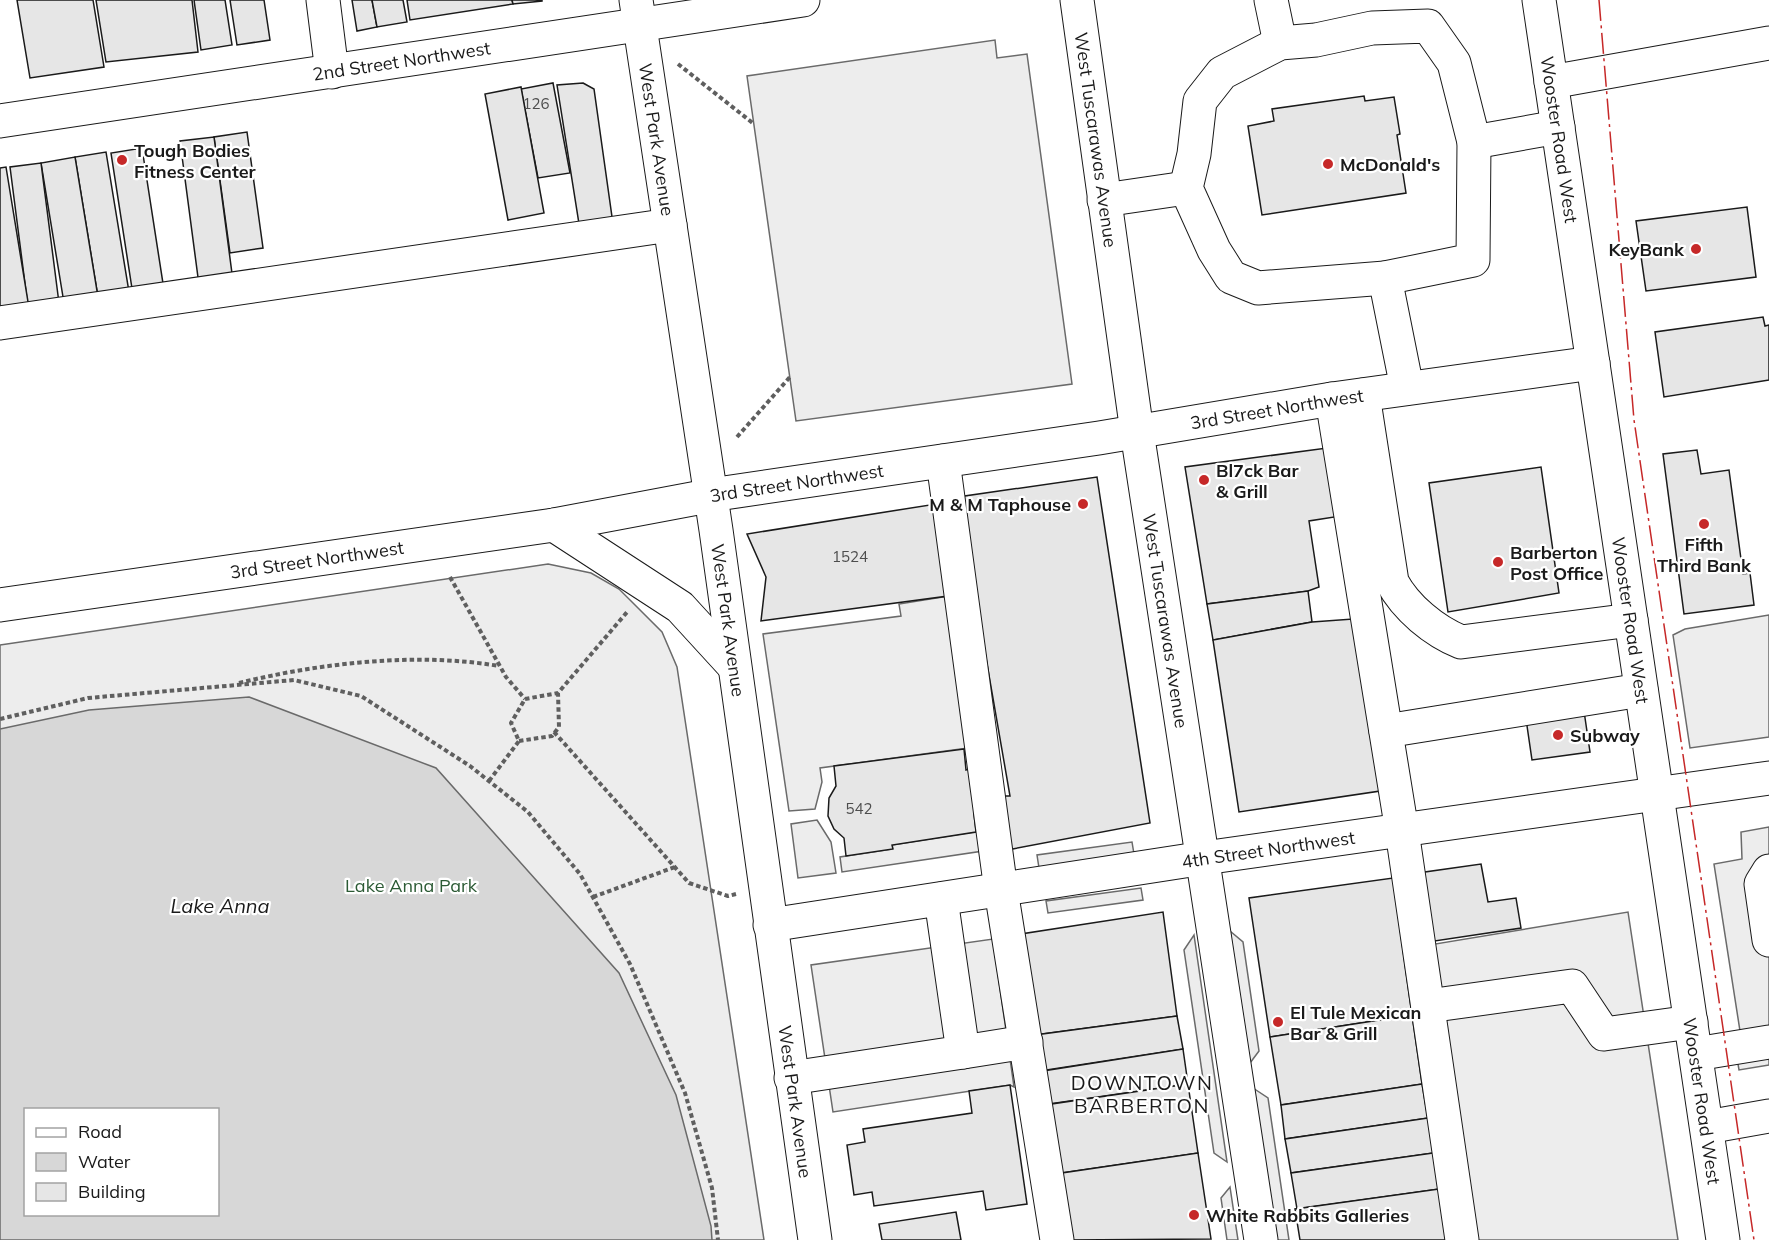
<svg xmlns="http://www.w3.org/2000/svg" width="1769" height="1240" font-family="Mulish,sans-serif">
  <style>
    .built { fill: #ededed; stroke: #6a6a6a; stroke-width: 1.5; fill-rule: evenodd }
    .water { fill: #d7d7d7; stroke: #6a6a6a; stroke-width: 1.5; fill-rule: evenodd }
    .building { fill: #e6e6e6; stroke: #1a1a1a; stroke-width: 1.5 }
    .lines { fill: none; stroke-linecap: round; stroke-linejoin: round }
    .minor-casing { stroke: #1a1a1a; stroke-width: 35 }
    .major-casing { stroke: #1a1a1a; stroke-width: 35 }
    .path { stroke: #5f5f5f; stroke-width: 4; stroke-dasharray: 4.5 3; stroke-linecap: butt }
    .minor { stroke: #fff; stroke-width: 33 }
    .major { stroke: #fff; stroke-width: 33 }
    .power { stroke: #c62828; stroke-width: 1.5; stroke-dasharray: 21 4.5 3 4.5; stroke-linecap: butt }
    .poi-dot { fill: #c62828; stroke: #fff; stroke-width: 2 }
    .labels { text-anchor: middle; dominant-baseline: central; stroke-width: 4.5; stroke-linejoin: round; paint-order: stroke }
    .number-label { font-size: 15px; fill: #4d4d4d }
    .street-label { font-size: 18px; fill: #1a1a1a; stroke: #fff }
    .poi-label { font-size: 18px; font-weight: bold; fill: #1a1a1a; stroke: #fff; text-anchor: start }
    .park-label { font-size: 18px; fill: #2b5a34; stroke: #fff }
    .water-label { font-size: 20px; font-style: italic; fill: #1a1a1a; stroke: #fff }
    .neighbourhood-label { font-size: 20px; letter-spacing: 1.5px; fill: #1a1a1a; stroke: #fff }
  </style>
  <rect width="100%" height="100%" fill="#fff"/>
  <g class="built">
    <polygon points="995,40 997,58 1027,54 1072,384 796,421 747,76"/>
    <path d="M548,564L591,573L619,589L662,632L677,667L764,1240H0V645ZM26,1110H218V1214H26Z"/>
    <polygon points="949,596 968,748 820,768 822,782 815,809 789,811 763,634 901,616 899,604"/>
    <polygon points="1769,615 1769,737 1690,748 1673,635 1685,629"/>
    <polygon points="817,820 831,842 836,873 798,878 791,824"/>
    <polygon points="1769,827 1769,1065 1739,1070 1733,1035 1740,1031 1714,864 1742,859 1741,832"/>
    <polygon points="980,831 983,851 842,872 840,857 892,849 892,845"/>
    <polygon points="1132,842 1134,854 1039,868 1037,855"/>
    <polygon points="1141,888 1143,900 1048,913 1046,901"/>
    <polygon points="1628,912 1678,1240 1472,1240 1429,945"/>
    <polygon points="1230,931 1243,942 1259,1051 1250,1063"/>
    <polygon points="1194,935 1227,1162 1214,1153 1184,950"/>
    <polygon points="993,939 1014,1087 1010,1085 833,1112 811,965"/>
    <polygon points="1253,1088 1268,1098 1289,1240 1276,1240"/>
    <polygon points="1230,1187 1238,1240 1227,1240 1221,1198"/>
  </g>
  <path class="water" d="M249,697L436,768L619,973L676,1095L711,1226L712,1240H0V729L89,710ZM26,1110H218V1214H26Z"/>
  <g class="building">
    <polygon points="17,0 93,0 104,67 30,78"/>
    <polygon points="96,0 192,0 198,52 106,62"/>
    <polygon points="194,0 225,0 232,45 201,50"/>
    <polygon points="230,0 264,0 270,40 237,45"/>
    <polygon points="352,0 372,0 377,27 357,31"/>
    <polygon points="372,0 403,0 407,22 377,27"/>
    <polygon points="407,0 512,0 513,4 410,20"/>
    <polygon points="512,0 542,0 542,1 513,4"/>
    <polygon points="553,83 570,173 538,178 521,89"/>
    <polygon points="583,83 594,89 613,224 580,230 557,85"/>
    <polygon points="521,87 544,213 508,220 485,94"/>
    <polygon points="1364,96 1365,101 1394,97 1400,134 1397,135 1406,193 1262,215 1248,126 1274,121 1272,109"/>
    <polygon points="247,132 263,248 230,253 214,137"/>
    <polygon points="214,137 233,281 199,285 180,141"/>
    <polygon points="142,148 164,290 133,295 111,153"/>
    <polygon points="106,152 129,292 98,297 75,157"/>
    <polygon points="75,157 98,297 64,303 41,163"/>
    <polygon points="41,163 59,303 28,307 10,167"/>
    <polygon points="6,167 29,308 0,313 0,168"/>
    <polygon points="1747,207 1756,277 1646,291 1636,221"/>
    <polygon points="1763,317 1765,326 1769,325 1769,380 1664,397 1655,332"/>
    <polygon points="1327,448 1341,516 1309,521 1319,587 1308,591 1207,604 1185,467"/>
    <polygon points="1697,450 1701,474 1729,470 1743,574 1750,573 1754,605 1684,614 1663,454"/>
    <polygon points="1541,467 1559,593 1448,612 1429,483"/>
    <polygon points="1097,477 1150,823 1007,850 1000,796 1010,796 958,497"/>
    <polygon points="936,504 948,596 761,621 766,577 747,534"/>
    <polygon points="1308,591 1312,622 1213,640 1207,604"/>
    <polygon points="1353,619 1380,791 1239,812 1213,640 1312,622"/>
    <polygon points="1584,711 1590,752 1532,760 1526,719"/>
    <polygon points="964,749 966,770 972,768 978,813 974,814 976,832 892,845 893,849 846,856 844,838 834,829 828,816 829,798 836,786 834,766"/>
    <polygon points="1481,864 1488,902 1516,898 1521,928 1428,942 1418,873"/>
    <polygon points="1393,878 1412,1015 1270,1037 1249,898"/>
    <polygon points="1163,912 1177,1016 1035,1035 1021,934"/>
    <polygon points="1412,1015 1422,1084 1281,1105 1270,1037"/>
    <polygon points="1177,1016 1183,1049 1040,1071 1035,1035"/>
    <polygon points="1183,1049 1188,1084 1049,1104 1043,1071"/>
    <polygon points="1188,1084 1198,1153 1055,1174 1045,1105"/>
    <polygon points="1422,1084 1428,1118 1285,1139 1281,1105"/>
    <polygon points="1010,1085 1027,1204 986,1210 983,1191 874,1206 872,1192 854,1195 847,1145 865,1142 863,1129 972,1113 969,1091"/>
    <polygon points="1428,1118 1433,1153 1291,1173 1285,1139"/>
    <polygon points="1198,1153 1211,1239 1065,1240 1055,1174"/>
    <polygon points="1433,1153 1439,1189 1297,1209 1291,1173"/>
    <polygon points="1439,1189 1447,1240 1300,1240 1295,1209"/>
    <polygon points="956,1212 961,1240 882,1240 879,1224"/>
  </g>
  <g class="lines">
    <defs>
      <g id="minor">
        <polyline points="323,0 332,72"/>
        <path id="s1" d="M636,0L716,530L815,1240"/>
        <path id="s2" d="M1077,0L1137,432L1261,1240"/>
        <polyline points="1271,0 1280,43"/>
        <polygon points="1428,26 1454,63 1474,142 1473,260 1385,278 1258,288 1231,277 1214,250 1186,188 1194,154 1200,101 1222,73 1280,43 1316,40 1372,28"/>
        <polyline points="1551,82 1769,43"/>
        <path id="s3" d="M0,121L803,0"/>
        <polyline points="1474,142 1558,127"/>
        <polyline points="1104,200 1186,188"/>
        <polyline points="1385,278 1407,388"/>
        <polyline points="0,323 670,225"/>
        <path d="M1363,395L1392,582C1406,608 1434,631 1461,642L1631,620"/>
        <polyline points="1332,399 1402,831 1462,1240"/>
        <polyline points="943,461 1001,890 1057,1240"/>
        <polyline points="554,525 680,607 734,666"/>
        <path id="s4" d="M0,605L554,525L724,493L1099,438L1332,399L1593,363"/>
        <polyline points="1386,731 1641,690"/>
        <polyline points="1769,871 1761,884 1769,940"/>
        <path id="s5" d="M770,925L1204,858L1769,778"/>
        <polyline points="1428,1006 1572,986 1604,1034 1691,1022"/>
        <polyline points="963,1052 1026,1042"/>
        <polyline points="1696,1054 1769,1042"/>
        <polyline points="791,1078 963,1052 941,899"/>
        <polyline points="1707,1127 1769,1116"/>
      </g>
      <g id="major">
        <path id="s6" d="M1539,0L1723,1240"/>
      </g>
    </defs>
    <use href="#minor" class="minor-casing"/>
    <use href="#major" class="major-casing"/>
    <g class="path">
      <polyline points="678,64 754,124"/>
      <polyline points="737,437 790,377"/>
      <polyline points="450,577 506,677 525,699"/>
      <path d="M239,683C320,663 417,652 499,666"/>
      <polyline points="0,719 88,698 294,680 361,696 470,766 528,812 580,874 630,964 685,1093 712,1188 718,1240"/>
      <polyline points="554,732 689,883 728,896 736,894"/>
      <polyline points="519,741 552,736 559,727 558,693"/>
      <polyline points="489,781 519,741 511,723 525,699 558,693 628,611"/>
      <polyline points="593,897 675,867"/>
    </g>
    <use href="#minor" class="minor"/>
    <use href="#major" class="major"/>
    <polyline class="power" points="1599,0 1634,420 1754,1240"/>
  </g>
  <g class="poi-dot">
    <circle cx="122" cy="160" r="6"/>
    <circle cx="1328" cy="164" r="6"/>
    <circle cx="1696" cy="249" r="6"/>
    <circle cx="1204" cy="480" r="6"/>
    <circle cx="1083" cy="504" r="6"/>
    <circle cx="1704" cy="524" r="6"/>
    <circle cx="1498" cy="562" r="6"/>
    <circle cx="1558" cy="735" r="6"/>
    <circle cx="1278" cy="1022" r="6"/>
    <circle cx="1194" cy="1215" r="6"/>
  </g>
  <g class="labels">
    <g class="number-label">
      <text x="536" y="103">126</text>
      <text x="850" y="556">1524</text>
      <text x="859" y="808">542</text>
    </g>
    <g class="street-label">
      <text stroke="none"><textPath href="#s3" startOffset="406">2nd Street Northwest</textPath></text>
      <text stroke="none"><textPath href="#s1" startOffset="141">West Park Avenue</textPath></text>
      <text stroke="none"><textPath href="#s2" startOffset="141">West Tuscarawas Avenue</textPath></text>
      <text stroke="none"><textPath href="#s6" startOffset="141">Wooster Road West</textPath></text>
      <text stroke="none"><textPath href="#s4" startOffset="1292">3rd Street Northwest</textPath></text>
      <text stroke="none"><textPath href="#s4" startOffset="806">3rd Street Northwest</textPath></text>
      <text stroke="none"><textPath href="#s4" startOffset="320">3rd Street Northwest</textPath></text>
      <text stroke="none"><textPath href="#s1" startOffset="627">West Park Avenue</textPath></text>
      <text stroke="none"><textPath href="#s2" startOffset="627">West Tuscarawas Avenue</textPath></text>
      <text stroke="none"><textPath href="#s6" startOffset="627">Wooster Road West</textPath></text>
      <text stroke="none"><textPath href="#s5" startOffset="504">4th Street Northwest</textPath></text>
      <text stroke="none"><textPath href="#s1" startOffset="1113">West Park Avenue</textPath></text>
      <text stroke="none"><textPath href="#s6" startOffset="1113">Wooster Road West</textPath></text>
    </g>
    <g class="poi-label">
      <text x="134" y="150">Tough Bodies<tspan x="134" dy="21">Fitness Center</tspan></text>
      <text x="1340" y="164">McDonald's</text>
      <text x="1684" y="249" text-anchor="end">KeyBank</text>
      <text x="1216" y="470">Bl7ck Bar<tspan x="1216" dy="21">&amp; Grill</tspan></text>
      <text x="1071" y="504" text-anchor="end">M &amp; M Taphouse</text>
      <text x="1704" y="544" text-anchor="middle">Fifth<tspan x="1704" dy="21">Third Bank</tspan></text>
      <text x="1510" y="552">Barberton<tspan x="1510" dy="21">Post Office</tspan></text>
      <text x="1570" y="735">Subway</text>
      <text x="1290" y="1012">El Tule Mexican<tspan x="1290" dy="21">Bar &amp; Grill</tspan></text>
      <text x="1206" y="1215">White Rabbits Galleries</text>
    </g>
    <g class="park-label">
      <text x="411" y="885">Lake Anna Park</text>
    </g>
    <g class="water-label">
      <text x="220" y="905">Lake Anna</text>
    </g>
    <g class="neighbourhood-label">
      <text x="1142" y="1082">DOWNTOWN<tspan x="1142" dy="23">BARBERTON</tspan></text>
    </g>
  </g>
  <rect x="24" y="1108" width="195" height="108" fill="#ffffff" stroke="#a3a3a3" stroke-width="1.5"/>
  <rect x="36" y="1128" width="30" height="9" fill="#ffffff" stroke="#a3a3a3" stroke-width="1.5"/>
  <text x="78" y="1138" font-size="18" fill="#1a1a1a">Road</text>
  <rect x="36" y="1153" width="30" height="18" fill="#d7d7d7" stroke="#a3a3a3" stroke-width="1.5"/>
  <text x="78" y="1168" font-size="18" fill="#1a1a1a">Water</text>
  <rect x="36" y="1183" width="30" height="18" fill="#e6e6e6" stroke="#a3a3a3" stroke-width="1.5"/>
  <text x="78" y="1198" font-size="18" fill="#1a1a1a">Building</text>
</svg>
